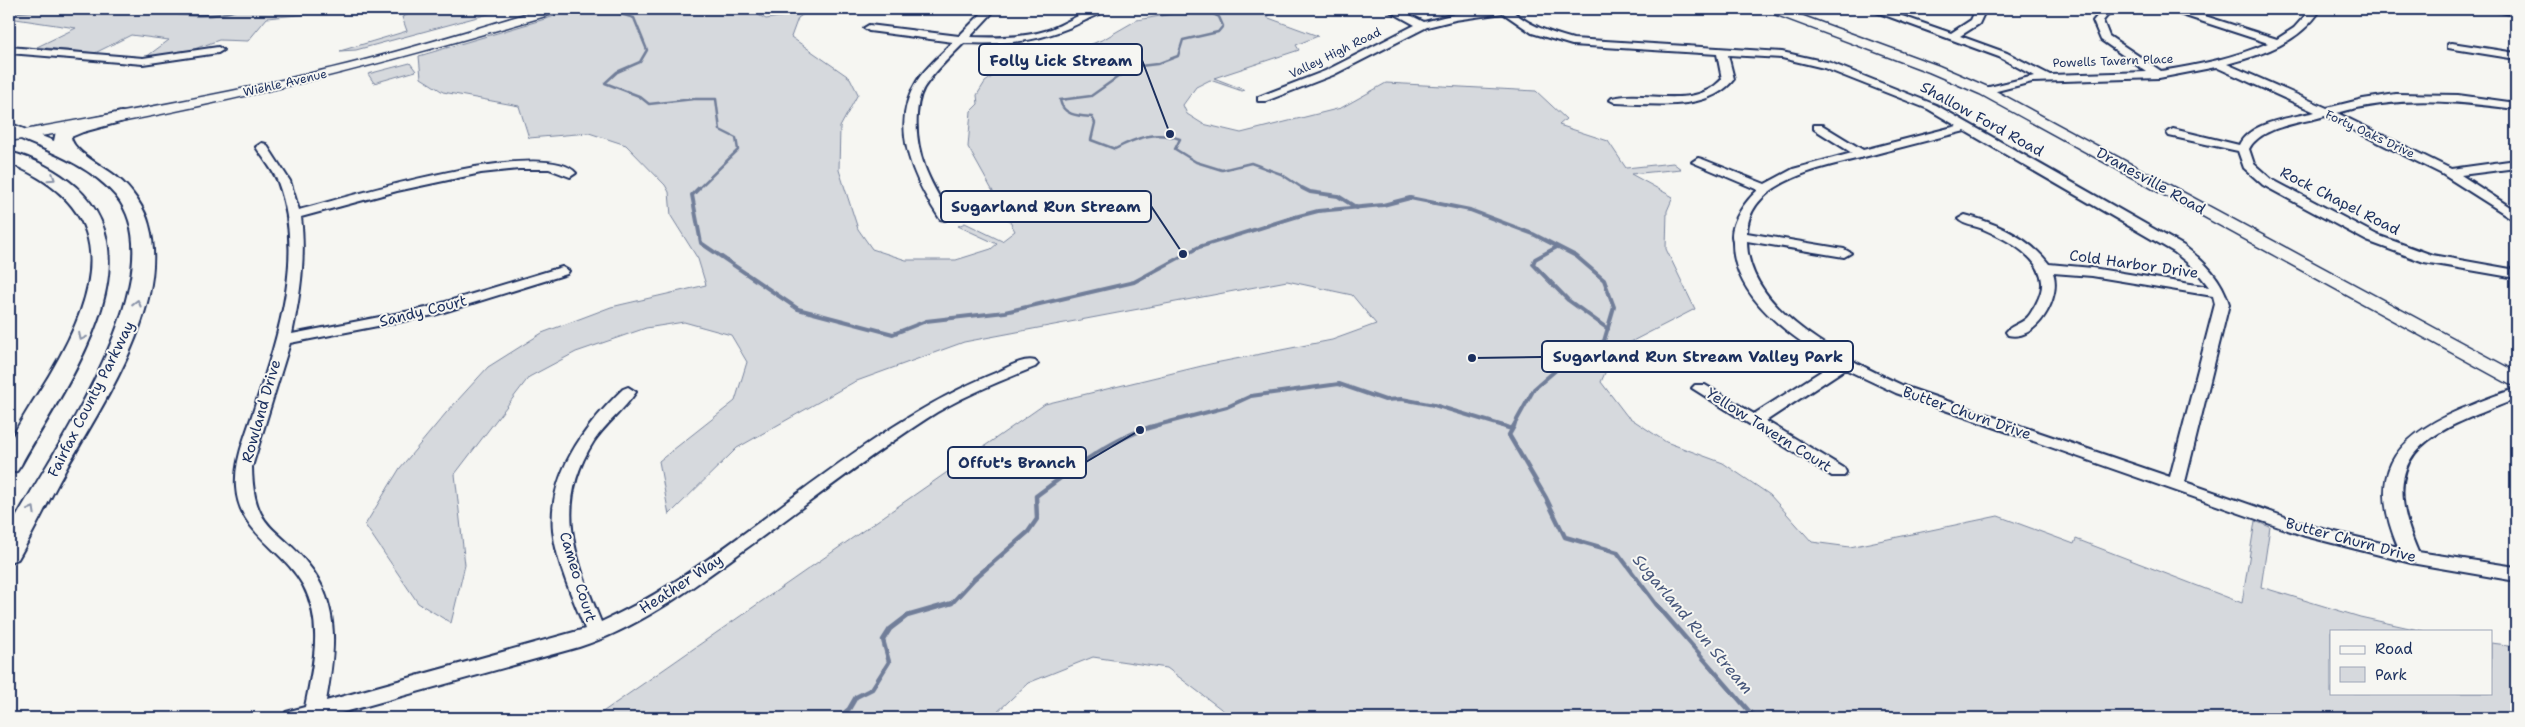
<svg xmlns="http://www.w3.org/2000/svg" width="2525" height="727" font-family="'Shantell Sans',sans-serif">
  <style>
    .green { fill: #d6d9dd; stroke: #78849e }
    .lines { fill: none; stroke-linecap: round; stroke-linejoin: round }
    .stream-far2 { stroke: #717e99; stroke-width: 2.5 }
    .stream-far1 { stroke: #717e99; stroke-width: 4 }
    .stream { stroke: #717e99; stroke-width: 4.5 }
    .minor-casing { stroke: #1b2f5e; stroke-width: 4 }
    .major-casing { stroke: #1b2f5e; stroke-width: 3 }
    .highway-casing { stroke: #1b2f5e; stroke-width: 4 }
    .minor { fill: #f6f6f2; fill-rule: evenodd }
    .major { fill: #f6f6f2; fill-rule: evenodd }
    .highway { fill: #f6f6f2; fill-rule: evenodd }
    .oneway { stroke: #8892a8 }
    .labels { text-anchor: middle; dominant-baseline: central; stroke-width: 4; stroke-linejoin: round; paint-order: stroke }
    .far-street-label { font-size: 12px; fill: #1b2f5e; stroke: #f6f6f2 }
    .street-label { font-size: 15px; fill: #1b2f5e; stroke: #f6f6f2 }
    .water-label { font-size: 16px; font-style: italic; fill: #46567b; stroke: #f6f6f2 }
    .leader { fill: none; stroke: #1b2f5e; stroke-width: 2 }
    .callout-dot { fill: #1b2f5e; stroke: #f6f6f2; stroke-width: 2 }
    .callout { fill: #f6f6f2; stroke: #1b2f5e; stroke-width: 2 }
    .callout-label { font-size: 16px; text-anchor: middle; font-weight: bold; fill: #1b2f5e }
  </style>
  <rect width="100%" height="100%" fill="#f6f6f2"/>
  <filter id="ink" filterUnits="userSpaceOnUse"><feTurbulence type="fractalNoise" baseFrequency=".02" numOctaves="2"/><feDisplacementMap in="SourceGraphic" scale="10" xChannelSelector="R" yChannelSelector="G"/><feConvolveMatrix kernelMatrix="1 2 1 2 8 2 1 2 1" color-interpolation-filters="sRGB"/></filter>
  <g filter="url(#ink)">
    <g class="green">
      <polygon points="9,9 359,9 267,18 248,41 219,40 186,52 146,57 169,40 131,35 95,53 37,47 76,28 9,18"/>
      <polygon points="412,9 507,9 356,50 340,51 407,31 402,17 415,12"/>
      <polygon points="579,9 747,9 766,19 805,13 798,18 791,37 850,78 858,94 840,127 839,170 858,229 872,249 906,260 956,260 991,249 997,244 958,226 965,223 1002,241 1015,231 968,147 971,111 978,104 977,95 985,82 1006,67 1050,61 1104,39 1137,20 1172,14 1162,9 1179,11 1186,9 1277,9 1266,17 1318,36 1296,45 1299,50 1214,78 1245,90 1242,91 1210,80 1196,87 1183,105 1187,114 1203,124 1241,133 1341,108 1386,83 1536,91 1566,119 1559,125 1608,141 1626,168 1673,163 1681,169 1631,174 1673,197 1667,211 1666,249 1695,309 1615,350 1601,382 1627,416 1666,442 1723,463 1770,495 1812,542 1850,547 1998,516 2074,544 2076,539 2242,603 2255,521 2270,527 2261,587 2360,617 2423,631 2331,631 2331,693 2491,693 2491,643 2516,646 2516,718 1233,718 1167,668 1093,657 1028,683 991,718 594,718 1045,404 1210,364 1332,340 1376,324 1352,295 1287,281 964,342 854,382 737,448 669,515 659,461 735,401 747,362 731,335 684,322 646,328 576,352 529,377 455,474 465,565 451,623 418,603 365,525 400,468 446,413 488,367 542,333 611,307 706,285 698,259 671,216 669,192 665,185 626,145 589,133 529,138 519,106 443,92 421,78 419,56"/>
      <polygon points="410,63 416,71 374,83 368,74"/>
    </g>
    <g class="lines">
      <g class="stream-far2">
        <polyline points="9,9 15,12 56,9"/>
        <path d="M147,9C177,14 209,21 238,9"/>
        <polyline points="614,9 611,11 634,18 647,50 640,62 617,72 605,83 639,96 649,104 694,99 716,99 720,130 736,138 738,150 698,189"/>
        <path d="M1215,9L1213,14L1219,17L1223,26L1218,32L1183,40L1178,56L1157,64L1132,67L1091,96L1060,100C1063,116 1079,116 1092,117L1095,123L1091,140L1115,149C1136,138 1156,130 1180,139L1175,149L1196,162L1222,170L1251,163L1281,174L1304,189"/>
      </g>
      <g class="stream-far1">
        <polyline points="699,188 692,195 701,243 798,309 893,334 926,321 1005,312 1134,282 1199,247 1295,217 1318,211 1383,205 1410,198 1470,210 1533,234 1576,256 1604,280 1614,307 1604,341 1564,363 1534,389 1513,427"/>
        <polyline points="1302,188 1310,192 1338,196 1357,208"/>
        <polyline points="1557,247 1535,259 1533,264 1568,300 1608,329"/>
        <polyline points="1150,427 1227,407 1251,396 1339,384 1385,400 1402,399 1434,405 1507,427"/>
      </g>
      <g class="stream">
        <polyline points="1503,426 1512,429"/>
        <polyline points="1514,426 1509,435 1546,498 1565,537 1617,552 1656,604 1755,718"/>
        <path d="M838,718L849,709L856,697L872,689L889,662L883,640L890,629L907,616L952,603L974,579L1028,532L1037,519L1036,496C1070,471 1113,437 1155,426"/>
      </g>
      <defs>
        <g id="minor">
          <path d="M986,9H996L970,37C995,38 1021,38 1045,31C1066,25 1084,8 1107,9C1102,14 1093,16 1086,20C1045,41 1010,45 964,43C952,55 938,68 928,82C920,91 918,102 917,114C914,154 930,183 951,216L945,220L940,219C914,180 888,126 917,81C926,67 942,54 953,42L869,31L864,28L869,25L959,36Z"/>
          <path d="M1386,9H1398L1424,22L1455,14L1510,9C1529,26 1549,32 1573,39L1782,52L1831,63L1936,105L2184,246C2205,262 2222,279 2229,304L2185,482L2314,527L2398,547C2368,476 2390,440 2459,410C2477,403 2497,394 2516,389V399C2432,433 2373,447 2418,552L2516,567V581L2411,563L2305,536L1896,393L1845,369L1766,421L1844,468L1846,472L1844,476H1832L1692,388L1695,385H1705L1754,414L1834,363C1792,337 1733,298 1733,243C1733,240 1732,238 1732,236C1732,220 1746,200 1758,190L1692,162L1698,158L1702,159L1765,184L1793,169L1852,153L1814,129V125H1822L1863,150L1957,126L1928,109L1824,68L1782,58L1728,55L1734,79C1709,112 1653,104 1616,103L1610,100L1612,98C1647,89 1693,111 1722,79L1717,54L1572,45L1532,33L1503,13L1455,20L1427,27L1333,75L1266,101H1258V97L1325,71L1415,25ZM1965,131L2174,252L2195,269L2209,287L2092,268L2049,264C2029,238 1996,223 1965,215L1958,219C1963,225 1976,226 1983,229C2004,238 2040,256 2042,282C2043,292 2036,305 2030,314C2024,324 2012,324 2006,332L2008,335C2037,342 2062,296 2053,273L2092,276L2213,296L2215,304L2170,477L1906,387C1850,361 1747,313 1747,241L1844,257L1851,253L1844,249L1747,233C1748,180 1825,167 1864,157C1898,148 1932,139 1965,131Z"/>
          <path d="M1868,9H1882L1951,33L1971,20L1976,9H1986L1979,24L1960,36L2007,53L2050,75L2147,72L2101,40L2093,21L2103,9H2113L2103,21L2109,36L2161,71C2198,65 2234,58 2268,43L2170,11L2169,9H2183L2277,39L2294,28L2311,9H2321C2300,42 2263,55 2227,64L2327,108L2363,99L2396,94L2458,95L2516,103V109C2452,101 2401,95 2337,113L2451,169L2516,160V168L2461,175L2516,211V221L2442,174L2325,116C2302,123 2261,126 2249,149L2254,164L2271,179L2377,235L2432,255L2516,270V278L2424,262L2367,241L2263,185L2244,168L2238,151L2169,136L2167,133L2173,129L2239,145C2251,121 2292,118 2315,112L2216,67L2159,78L2032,82L1985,94L1981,93V89L2034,76L1999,57Z"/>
          <polygon points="2495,9 2516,9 2516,15 2496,11"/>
          <polygon points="2452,43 2516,53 2516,59 2448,48 2448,44"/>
          <polygon points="9,47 143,58 218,47 223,50 218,53 143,64 9,53"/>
          <path d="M262,143L266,144L290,181L299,210C344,198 545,136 576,173L570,177L549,169H519L481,173L397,191L301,217C306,257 300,296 292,334L426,308L562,267L569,271L567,274L434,315L290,343L252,467C253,535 281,525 313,571C341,612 334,656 326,701L585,629C573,598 557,565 553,531C548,474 584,427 623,389L628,387L636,392C624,410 606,423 594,441C553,505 575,558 601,622C625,611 648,599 671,584C780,514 879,419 1000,371C1010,366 1024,358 1035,361L1038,364L1035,367C998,382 960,397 926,419C866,458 809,503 751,545C697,584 642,627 579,647L323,718H283L286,712L305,707C313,666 324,624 303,585C283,548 239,534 236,487C234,459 248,430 256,403C279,334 305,254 278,182C273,170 263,158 256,147Z"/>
        </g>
        <g id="major">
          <path d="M542,9H561L559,12C378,66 196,113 9,141V133C114,113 220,96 324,70C398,53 470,30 542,9Z"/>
          <polygon points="1767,9 1784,9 1939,66 1990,88 2516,372 2516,386 2509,384 1980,94 1929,72 1769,12"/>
        </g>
        <g id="highway">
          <path d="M121,112L127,114L129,117L127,120L83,132L71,137C73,153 106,167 118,178C131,189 145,208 149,225C171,303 103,404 66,469C49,499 35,530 18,559L9,562V530C49,456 180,275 116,196C89,164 46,150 9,134V123L54,141L56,131L71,124Z"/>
          <path d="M9,152C33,158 58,171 76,187C160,263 61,391 21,465L17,471L9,473C8,465 7,454 9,446C11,434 42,388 50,374C101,287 120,209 9,163Z"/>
        </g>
      </defs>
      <use href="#minor" class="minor-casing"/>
      <use href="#major" class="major-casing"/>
      <use href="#highway" class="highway-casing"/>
      <use href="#minor" class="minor"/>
      <use href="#major" class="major"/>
      <use href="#highway" class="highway"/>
    </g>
    <defs><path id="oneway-chevron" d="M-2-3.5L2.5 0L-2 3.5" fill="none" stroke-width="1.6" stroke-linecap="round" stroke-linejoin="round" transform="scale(1.25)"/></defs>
    <g class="oneway">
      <use href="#oneway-chevron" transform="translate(52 178) rotate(33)"/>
      <use href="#oneway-chevron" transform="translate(137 303) rotate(-76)"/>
      <use href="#oneway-chevron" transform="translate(82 337) rotate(116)"/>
      <use href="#oneway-chevron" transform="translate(32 510) rotate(-61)"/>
    </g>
  </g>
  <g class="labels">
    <g class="far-street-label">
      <text transform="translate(1335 53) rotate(-26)">Valley High Road</text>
      <text transform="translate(2113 61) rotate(-2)">Powells Tavern Place</text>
      <text transform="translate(285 83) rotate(-13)">Wiehle Avenue</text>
      <text transform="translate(2370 134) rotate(25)">Forty Oaks Drive</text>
    </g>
    <g class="street-label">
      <text transform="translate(1982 119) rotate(29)">Shallow Ford Road</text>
      <text transform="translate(2151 181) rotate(29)">Dranesville Road</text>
      <text transform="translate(2340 201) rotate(27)">Rock Chapel Road</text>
      <text transform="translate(2134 264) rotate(8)">Cold Harbor Drive</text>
      <text transform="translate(423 311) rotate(-14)">Sandy Court</text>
      <text transform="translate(91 399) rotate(-63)">Fairfax County Parkway</text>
      <text transform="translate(261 411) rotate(-74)">Rowland Drive</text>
      <text transform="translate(1967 413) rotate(19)">Butter Churn Drive</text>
      <text transform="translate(1769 430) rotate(32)">Yellow Tavern Court</text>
      <text transform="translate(2351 540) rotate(15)">Butter Churn Drive</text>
      <text transform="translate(578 577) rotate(73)">Cameo Court</text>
      <text transform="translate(681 584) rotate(-33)">Heather Way</text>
    </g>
    <g class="water-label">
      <text transform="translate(1693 624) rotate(50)">Sugarland Run Stream</text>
    </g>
  </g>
  <path class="leader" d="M1170 134L1142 60M1183 254L1151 206M1472 358L1542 357M1140 430L1086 462"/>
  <g class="callout-dot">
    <circle cx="1170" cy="134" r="5"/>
    <circle cx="1183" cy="254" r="5"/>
    <circle cx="1472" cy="358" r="5"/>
    <circle cx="1140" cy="430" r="5"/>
  </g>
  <g class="callout">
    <rect x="979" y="44" width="163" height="31" rx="5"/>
    <rect x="941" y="191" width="210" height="31" rx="5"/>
    <rect x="1542" y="341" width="311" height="31" rx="5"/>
    <rect x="948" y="447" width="138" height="31" rx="5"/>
  </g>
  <g class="callout-label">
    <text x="1061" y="66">Folly Lick Stream</text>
    <text x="1046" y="212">Sugarland Run Stream</text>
    <text x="1698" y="362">Sugarland Run Stream Valley Park</text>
    <text x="1017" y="468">Offut's Branch</text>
  </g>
  <rect width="2525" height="727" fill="none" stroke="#f6f6f2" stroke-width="30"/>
  <rect x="15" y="15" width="2495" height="697" fill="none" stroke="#1b2f5e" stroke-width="2" filter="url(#ink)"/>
  <rect x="2330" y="630" width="162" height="65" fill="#f6f6f2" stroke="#9ea6b7"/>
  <rect x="2340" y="646" width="25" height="8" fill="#f6f6f2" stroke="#9ea6b7"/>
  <text x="2375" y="654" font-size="15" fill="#1b2f5e">Road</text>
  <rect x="2340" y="667" width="25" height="15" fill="#d6d9dd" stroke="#9ea6b7"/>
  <text x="2375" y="680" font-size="15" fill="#1b2f5e">Park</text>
</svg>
